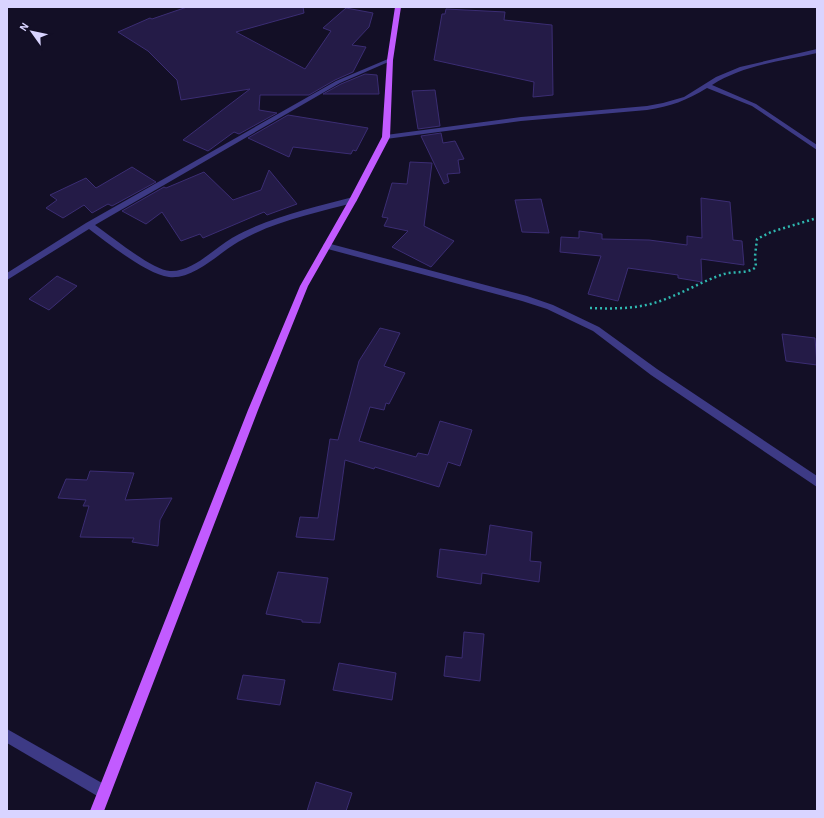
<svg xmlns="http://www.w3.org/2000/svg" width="824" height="818" font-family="'Alegreya Sans',sans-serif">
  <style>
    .building { fill: #241b47; stroke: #3b2d73 }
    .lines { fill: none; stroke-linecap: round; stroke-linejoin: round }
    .path { stroke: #2fb8b0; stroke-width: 2.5; stroke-dasharray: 2 3; stroke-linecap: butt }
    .minor { fill: #3d3a85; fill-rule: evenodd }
    .major { fill: #c25bff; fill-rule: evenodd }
  </style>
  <rect width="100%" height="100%" fill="#130f26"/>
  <g class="building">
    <polygon points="187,7 303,7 304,13 236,32 305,69 331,31 323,28 346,8 373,13 369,27 352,45 366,47 353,72 335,80 309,95 260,95 259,110 277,113 239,134 234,132 208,151 183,140 250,89 181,100 177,80 148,51 118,32 150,18 152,19"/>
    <polygon points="446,9 505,12 504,20 552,25 553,95 533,97 534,82 434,60 442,14 445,14"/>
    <polygon points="365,74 377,75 379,94 323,94 341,84"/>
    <polygon points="435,90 440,126 418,129 412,91"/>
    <polygon points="288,115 368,128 356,151 353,150 351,154 293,147 289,157 248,138"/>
    <polygon points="441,133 443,143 455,141 464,159 458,160 460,173 447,174 449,182 444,184 421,136"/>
    <polygon points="410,162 432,163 424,226 454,241 431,267 392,247 408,231 384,226 388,218 382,217 392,183 407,184"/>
    <polygon points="132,167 156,182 112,206 108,204 92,213 84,205 63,218 46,208 57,200 50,195 86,178 96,188"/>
    <polygon points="269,170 297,204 267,215 264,212 203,238 200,234 181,241 162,212 146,224 122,211 164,187 166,188 204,172 233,200 261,190"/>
    <polygon points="701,198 730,202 733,240 742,241 744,265 701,259 702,282 678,278 678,275 628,268 618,301 588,294 601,256 560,252 561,237 579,238 579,231 602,234 602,239 649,240 687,245 687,236 702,238"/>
    <polygon points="541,199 549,233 522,232 515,200"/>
    <polygon points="57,276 77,286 49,310 29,299"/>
    <polygon points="380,328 400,333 384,366 405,373 389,404 386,403 384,410 370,407 359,441 416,457 418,453 428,455 440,421 472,430 460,466 448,462 439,487 375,467 374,469 345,460 334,540 296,537 300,517 318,518 330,439 338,440 359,361"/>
    <polygon points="782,334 815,338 817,365 786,361"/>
    <polygon points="90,471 134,473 125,500 172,498 160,520 158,546 132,542 134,538 80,537 89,506 83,506 86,500 58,498 66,479 87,480"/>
    <polygon points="490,525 532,532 530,561 541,562 539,582 482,573 481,584 437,577 440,549 486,555"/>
    <polygon points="278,572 328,578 320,623 302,622 302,620 266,614"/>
    <polygon points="464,632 484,634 480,681 444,676 446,656 462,658"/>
    <polygon points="339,663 396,673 392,700 333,690"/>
    <polygon points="243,675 285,680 280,705 237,699"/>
    <polygon points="316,782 352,793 346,811 307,811"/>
  </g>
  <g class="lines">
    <path class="path" d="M590,308C617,309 643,309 668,298C687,291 705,280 724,274C735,271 748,274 756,267L755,256L757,239L771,232L817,218"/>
    <g class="minor">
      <path d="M817,49V53C782,61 743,65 712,85L756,104L817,145V150L752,106L707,88C686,101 671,106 647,110L521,121L386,139L382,137L386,135L521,117L647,106L663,103L684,97L716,77L740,67Z"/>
      <path d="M388,59L393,60L340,83L95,225C111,236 152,270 170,271C193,272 213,249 232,238C269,217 312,208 353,197L357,200L356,202C316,213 274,221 238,242C219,253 193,280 169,277C146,274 108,243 89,229L7,280V273L86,223L336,81Z"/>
      <polygon points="327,243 527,296 553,305 599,327 657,369 817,476 817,487 651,375 593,331 547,309 522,301 324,248 323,246 324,244"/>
      <polygon points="7,729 109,787 111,792 109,797 104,799 99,797 7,743"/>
    </g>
    <polygon class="major" points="395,7 401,7 393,60 390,137 357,200 308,286 258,410 104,811 90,811 248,410 300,286 349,200 382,137 387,60"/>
  </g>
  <rect width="824" height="818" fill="none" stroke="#d9d4ff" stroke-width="16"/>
  <g transform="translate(32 32) rotate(303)" stroke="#130f26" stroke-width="3" paint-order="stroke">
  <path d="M0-3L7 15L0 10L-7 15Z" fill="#d9d4ff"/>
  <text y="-6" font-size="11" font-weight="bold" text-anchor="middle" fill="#d9d4ff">N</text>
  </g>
</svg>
